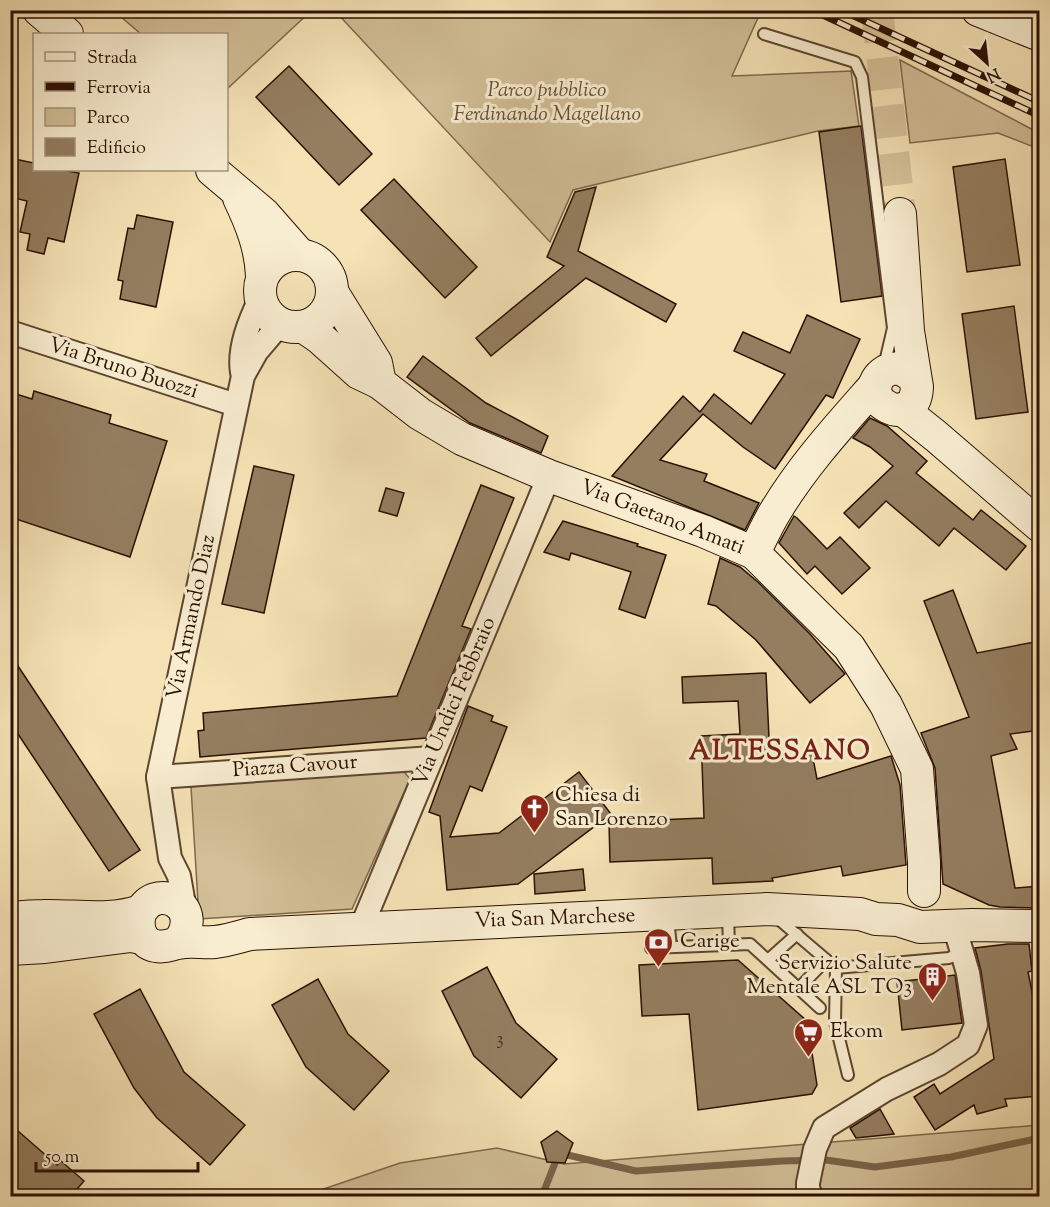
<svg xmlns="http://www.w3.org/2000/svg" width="1050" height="1207" font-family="'Sorts Mill Goudy',serif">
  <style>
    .green { fill: #d2bf97; stroke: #7e684c; stroke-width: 1.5 }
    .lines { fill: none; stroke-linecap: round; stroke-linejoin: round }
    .stream { stroke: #7a6349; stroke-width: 7 }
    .building { fill: #947e60; stroke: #2a1002; stroke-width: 1.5 }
    .secondary-tunnel { stroke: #d7c39b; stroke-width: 32; stroke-dasharray: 32 16; stroke-linecap: butt }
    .lane-casing { stroke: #5d452f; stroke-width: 14 }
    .street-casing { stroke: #5d452f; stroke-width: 26 }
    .secondary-casing { stroke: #2a1002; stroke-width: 34 }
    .lane { stroke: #f8edd0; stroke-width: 10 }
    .street { stroke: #f8edd0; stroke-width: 22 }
    .secondary { stroke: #f8edd0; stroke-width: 32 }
    .rail-casing { stroke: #2a1002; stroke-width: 7 }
    .rail { stroke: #f8edd0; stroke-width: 4.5; stroke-dasharray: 14; stroke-linecap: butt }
    .labels { text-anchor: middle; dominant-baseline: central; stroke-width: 6; stroke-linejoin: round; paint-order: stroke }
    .number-label { font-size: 18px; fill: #442c1a }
    .park-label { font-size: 21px; font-style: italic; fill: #654d36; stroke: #f8edd0 }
    .street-label { font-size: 21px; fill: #2a1002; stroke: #f8edd0 }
    .poi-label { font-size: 21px; fill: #2a1002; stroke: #f8edd0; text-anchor: start }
    .district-label { font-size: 27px; font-weight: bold; letter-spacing: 1.5px; fill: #7a1f14; stroke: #f8edd0 }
  </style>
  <rect width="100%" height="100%" fill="#f5e3b6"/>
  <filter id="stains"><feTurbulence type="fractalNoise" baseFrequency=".00333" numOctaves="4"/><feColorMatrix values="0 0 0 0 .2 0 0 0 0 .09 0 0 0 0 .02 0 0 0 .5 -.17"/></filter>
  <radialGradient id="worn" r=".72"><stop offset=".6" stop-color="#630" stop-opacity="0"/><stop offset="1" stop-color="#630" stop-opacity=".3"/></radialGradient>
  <g class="green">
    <polygon points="114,11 311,11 227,89 226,34 141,34"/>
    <polygon points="335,11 761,11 732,76 851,71 859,126 818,131 573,190 550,242"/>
    <polygon points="900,60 1039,133 1039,149 998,133 910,143"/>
    <polygon points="397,763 410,779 352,909 199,919 191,787"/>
    <polygon points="1039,1125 1039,1196 303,1196 400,1163 497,1148 564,1164"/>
  </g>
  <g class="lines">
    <polyline class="stream" points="542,1196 559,1153 636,1171 782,1161 826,1160 875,1167 951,1157 1040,1138"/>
  </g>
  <g class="building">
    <polygon points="289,66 372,154 339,185 256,97"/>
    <polygon points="861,126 882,296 841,302 819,132"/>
    <polygon points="10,158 34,163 34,170 62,170 79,173 64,242 48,238 44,254 27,250 30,234 20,232 27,201 10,197"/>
    <polygon points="1005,159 1020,265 967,272 953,167"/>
    <polygon points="394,179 477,267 445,298 361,210"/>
    <polygon points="596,187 578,251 676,304 666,322 586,278 491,356 476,338 564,266 547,257 575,192"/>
    <polygon points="137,215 173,222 156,307 120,299 123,281 118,280 128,228 134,229"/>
    <polygon points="1014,306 1028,412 976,419 962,314"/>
    <polygon points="807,315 860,339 833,398 826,395 775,469 743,447 703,414 660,460 707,474 704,481 759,503 745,530 612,476 683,396 700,412 714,394 751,424 785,374 734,351 743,332 790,353"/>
    <polygon points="423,356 486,403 548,436 541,453 470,423 407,377"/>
    <polygon points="34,391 111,415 109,423 167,441 130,557 10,517 10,392 32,399"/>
    <polygon points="870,418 887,426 927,461 916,473 973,520 981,510 1026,546 1006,570 954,528 939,546 886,501 859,528 844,513 893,466 870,447 853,438"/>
    <polygon points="254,466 294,475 264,613 222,604"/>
    <polygon points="481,485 514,498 462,626 471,629 426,738 200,757 198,731 204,730 203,713 397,696"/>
    <polygon points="386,488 404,493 397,516 379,511"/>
    <polygon points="794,516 797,518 827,549 840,537 870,568 842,594 815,566 807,574 779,543"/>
    <polygon points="563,521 638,544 637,546 666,555 645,618 619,609 631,572 571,553 569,560 544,552"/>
    <polygon points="720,558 740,567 759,583 810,634 845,674 810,703 756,640 716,606 708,604"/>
    <polygon points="953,590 977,653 1040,641 1040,730 1010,734 1017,749 991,756 1015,888 1040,886 1040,908 1000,907 989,905 943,884 935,768 921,733 969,717 924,601"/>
    <polygon points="10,654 140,850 109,871 10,722"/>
    <polygon points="766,673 770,760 812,753 817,779 891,756 900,785 906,865 843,876 841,866 772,878 773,881 713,884 712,858 610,862 609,822 704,818 701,736 740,734 738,701 683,703 682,677"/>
    <polygon points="468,706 493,716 491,721 507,727 482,791 470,786 450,837 499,833 579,772 611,814 518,884 447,890 440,816 429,812"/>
    <polygon points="583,869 585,890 535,894 534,874"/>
    <polygon points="1008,944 1029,944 1032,971 1028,972 1040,1031 1040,1096 1005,1099 1007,1106 977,1114 974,1105 935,1130 914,1097 934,1084 940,1094 994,1059 981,971 975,948"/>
    <polygon points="738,960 807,1021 817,1085 812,1094 698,1110 689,1014 642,1016 639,965"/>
    <polygon points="487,967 516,1023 557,1059 521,1098 474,1056 442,991"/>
    <polygon points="955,975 962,1023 902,1030 897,982"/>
    <polygon points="318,979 348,1034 389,1071 354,1110 306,1067 272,1005"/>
    <polygon points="140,989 184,1072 245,1125 210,1165 157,1118 134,1088 94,1014"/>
    <polygon points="880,1109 894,1134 856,1138 850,1128"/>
    <polygon points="10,1124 57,1165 61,1161 84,1181 70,1197 10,1197"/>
    <polygon points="557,1131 573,1143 565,1163 547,1162 541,1142"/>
  </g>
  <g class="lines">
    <polyline class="secondary-tunnel" points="877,10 900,214"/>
    <defs>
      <g id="lane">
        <polyline points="764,34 855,62 862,77 893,328 886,358 888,367"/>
        <polyline points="728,915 729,945"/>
        <polyline points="776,917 836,968 949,958 962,952"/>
        <polyline points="668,918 671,947"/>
        <polyline points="651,948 750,944 820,1008"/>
        <polyline points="768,960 797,934"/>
        <polyline points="836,968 835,1022 848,1075"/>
        <polyline points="799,988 826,960"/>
      </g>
      <g id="street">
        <polyline points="10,332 236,405"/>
        <path d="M242,372C238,348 250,320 260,299"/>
        <polyline points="158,777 432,758"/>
        <polyline points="185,910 179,876 170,858 158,777 243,376 257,351 280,324"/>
        <polyline points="361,928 549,476"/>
        <polyline points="811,1196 808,1188 808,1183 815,1149 824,1128 887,1089 939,1064 968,1045 976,1025 968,973 954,925"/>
      </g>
      <g id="secondary">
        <polyline points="39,10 67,34"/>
        <polyline points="978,10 1040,35"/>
        <polyline points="212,170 264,214 300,255"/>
        <path d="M239,198C251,223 261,248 262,276"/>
        <path d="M900,214L908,331L917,387C915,434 852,398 883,373C895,364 908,370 916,381"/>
        <circle cx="296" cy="291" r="36"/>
        <polyline points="332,292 376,363 380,383"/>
        <polyline points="304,327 320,338 359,373 380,383 420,414 462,439 549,476 703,531 754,553 849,647 886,705 917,769 924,862 924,891"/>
        <polyline points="902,409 937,437 1040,526"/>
        <path d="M754,553C761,539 767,525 775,512C803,465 841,424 876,384"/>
        <path d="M10,918C21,917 32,916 43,916C75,915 110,922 140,911"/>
        <path d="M178,943C206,907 159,882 142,910C138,916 138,925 140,932C143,939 148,945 156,946C165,948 169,945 178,943C189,940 203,943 215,942C226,941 239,937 250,934L767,909L860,914L876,919L898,920L920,927L972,925L1040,926"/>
        <polyline points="10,949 45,947 131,936 142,938"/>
      </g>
    </defs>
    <use href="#lane" class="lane-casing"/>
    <use href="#street" class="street-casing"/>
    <use href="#secondary" class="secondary-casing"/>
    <use href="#lane" class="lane"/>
    <use href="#street" class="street"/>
    <use href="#secondary" class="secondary"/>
    <defs>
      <g id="rail">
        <polyline points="812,10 1040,116"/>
        <polyline points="841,10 1040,102"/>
      </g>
    </defs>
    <use href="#rail" class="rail-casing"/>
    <use href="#rail" class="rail"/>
  </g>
  <defs>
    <symbol id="church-pin" viewBox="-11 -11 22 30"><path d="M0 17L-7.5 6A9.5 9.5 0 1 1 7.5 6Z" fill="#8f2418" stroke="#f8edd0"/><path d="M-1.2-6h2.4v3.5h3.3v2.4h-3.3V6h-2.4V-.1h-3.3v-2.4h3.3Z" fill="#fff"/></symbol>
    <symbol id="bank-pin" viewBox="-11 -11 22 30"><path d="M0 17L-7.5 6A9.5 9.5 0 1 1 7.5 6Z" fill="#8f2418" stroke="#f8edd0"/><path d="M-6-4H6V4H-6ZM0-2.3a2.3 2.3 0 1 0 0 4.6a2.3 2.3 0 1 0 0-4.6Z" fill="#fff"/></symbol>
    <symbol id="building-pin" viewBox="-11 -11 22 30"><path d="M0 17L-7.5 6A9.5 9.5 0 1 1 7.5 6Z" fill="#8f2418" stroke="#f8edd0"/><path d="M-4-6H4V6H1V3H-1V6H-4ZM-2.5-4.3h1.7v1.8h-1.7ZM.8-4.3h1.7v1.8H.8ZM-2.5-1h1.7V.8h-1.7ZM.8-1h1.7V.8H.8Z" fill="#fff"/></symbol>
    <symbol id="supermarket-pin" viewBox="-11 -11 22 30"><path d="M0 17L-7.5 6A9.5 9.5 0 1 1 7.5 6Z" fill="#8f2418" stroke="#f8edd0"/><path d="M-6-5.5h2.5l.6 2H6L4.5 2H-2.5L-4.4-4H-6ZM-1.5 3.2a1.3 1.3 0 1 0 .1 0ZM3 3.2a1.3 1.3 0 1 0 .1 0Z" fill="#fff"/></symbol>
  </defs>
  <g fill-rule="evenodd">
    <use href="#church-pin" x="518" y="792" width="33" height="45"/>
    <use href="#bank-pin" x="642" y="926" width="33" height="45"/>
    <use href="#building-pin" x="916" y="960" width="33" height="45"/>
    <use href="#supermarket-pin" x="792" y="1016" width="33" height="45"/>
  </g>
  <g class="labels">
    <g class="number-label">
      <text x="500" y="1040">3</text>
    </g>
    <g class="park-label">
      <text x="547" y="91">Parco pubblico<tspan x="547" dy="24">Ferdinando Magellano</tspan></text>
    </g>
    <g class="street-label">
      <text transform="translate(123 369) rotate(18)">Via Bruno Buozzi</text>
      <text transform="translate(662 518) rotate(21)">Via Gaetano Amati</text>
      <text transform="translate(192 617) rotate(-78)">Via Armando Diaz</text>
      <text transform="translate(455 702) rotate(-67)">Via Undici Febbraio</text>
      <text transform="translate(295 767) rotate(-4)">Piazza Cavour</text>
      <text transform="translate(555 919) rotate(-2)">Via San Marchese</text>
    </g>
    <g class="poi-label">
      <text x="555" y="796">Chiesa di<tspan x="555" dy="24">San Lorenzo</tspan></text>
      <text x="680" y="942">Carige</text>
      <text x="912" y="964" text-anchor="end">Servizio Salute<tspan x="912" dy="24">Mentale ASL TO3</tspan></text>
      <text x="830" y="1032">Ekom</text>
    </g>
    <g class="district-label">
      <text x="780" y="752">ALTESSANO</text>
    </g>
  </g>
  <rect width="1050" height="1207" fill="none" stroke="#f5e3b6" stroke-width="36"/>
  <rect x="12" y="12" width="1026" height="1183" fill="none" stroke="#2a1002" stroke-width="3"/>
  <rect x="18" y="18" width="1014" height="1171" fill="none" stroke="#2a1002" stroke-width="1.5"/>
  <rect x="33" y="33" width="195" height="138" fill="#f8edd0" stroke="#a6957e" stroke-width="1.5"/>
  <rect x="45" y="52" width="30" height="9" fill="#f8edd0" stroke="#a6957e" stroke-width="1.5"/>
  <text x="87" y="63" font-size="18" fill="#2a1002">Strada</text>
  <rect x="45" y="82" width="30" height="9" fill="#2a1002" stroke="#a6957e" stroke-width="1.5"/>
  <text x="87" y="93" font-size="18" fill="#2a1002">Ferrovia</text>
  <rect x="45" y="108" width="30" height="18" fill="#d2bf97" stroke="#a6957e" stroke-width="1.5"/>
  <text x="87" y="123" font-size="18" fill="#2a1002">Parco</text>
  <rect x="45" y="138" width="30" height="18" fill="#947e60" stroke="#a6957e" stroke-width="1.5"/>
  <text x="87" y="153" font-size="18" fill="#2a1002">Edificio</text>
  <g transform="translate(987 63) rotate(153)" stroke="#f8edd0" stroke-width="4.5" paint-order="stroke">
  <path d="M0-4.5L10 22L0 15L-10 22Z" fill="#2a1002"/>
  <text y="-9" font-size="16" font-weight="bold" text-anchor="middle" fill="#2a1002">N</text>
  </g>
  <path d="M36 1162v9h162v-9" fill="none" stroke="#2a1002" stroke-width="3"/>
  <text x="45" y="1162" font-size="18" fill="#2a1002" stroke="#f8edd0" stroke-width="4.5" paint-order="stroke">50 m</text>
  <rect width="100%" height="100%" filter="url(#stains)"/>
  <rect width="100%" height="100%" fill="url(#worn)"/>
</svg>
